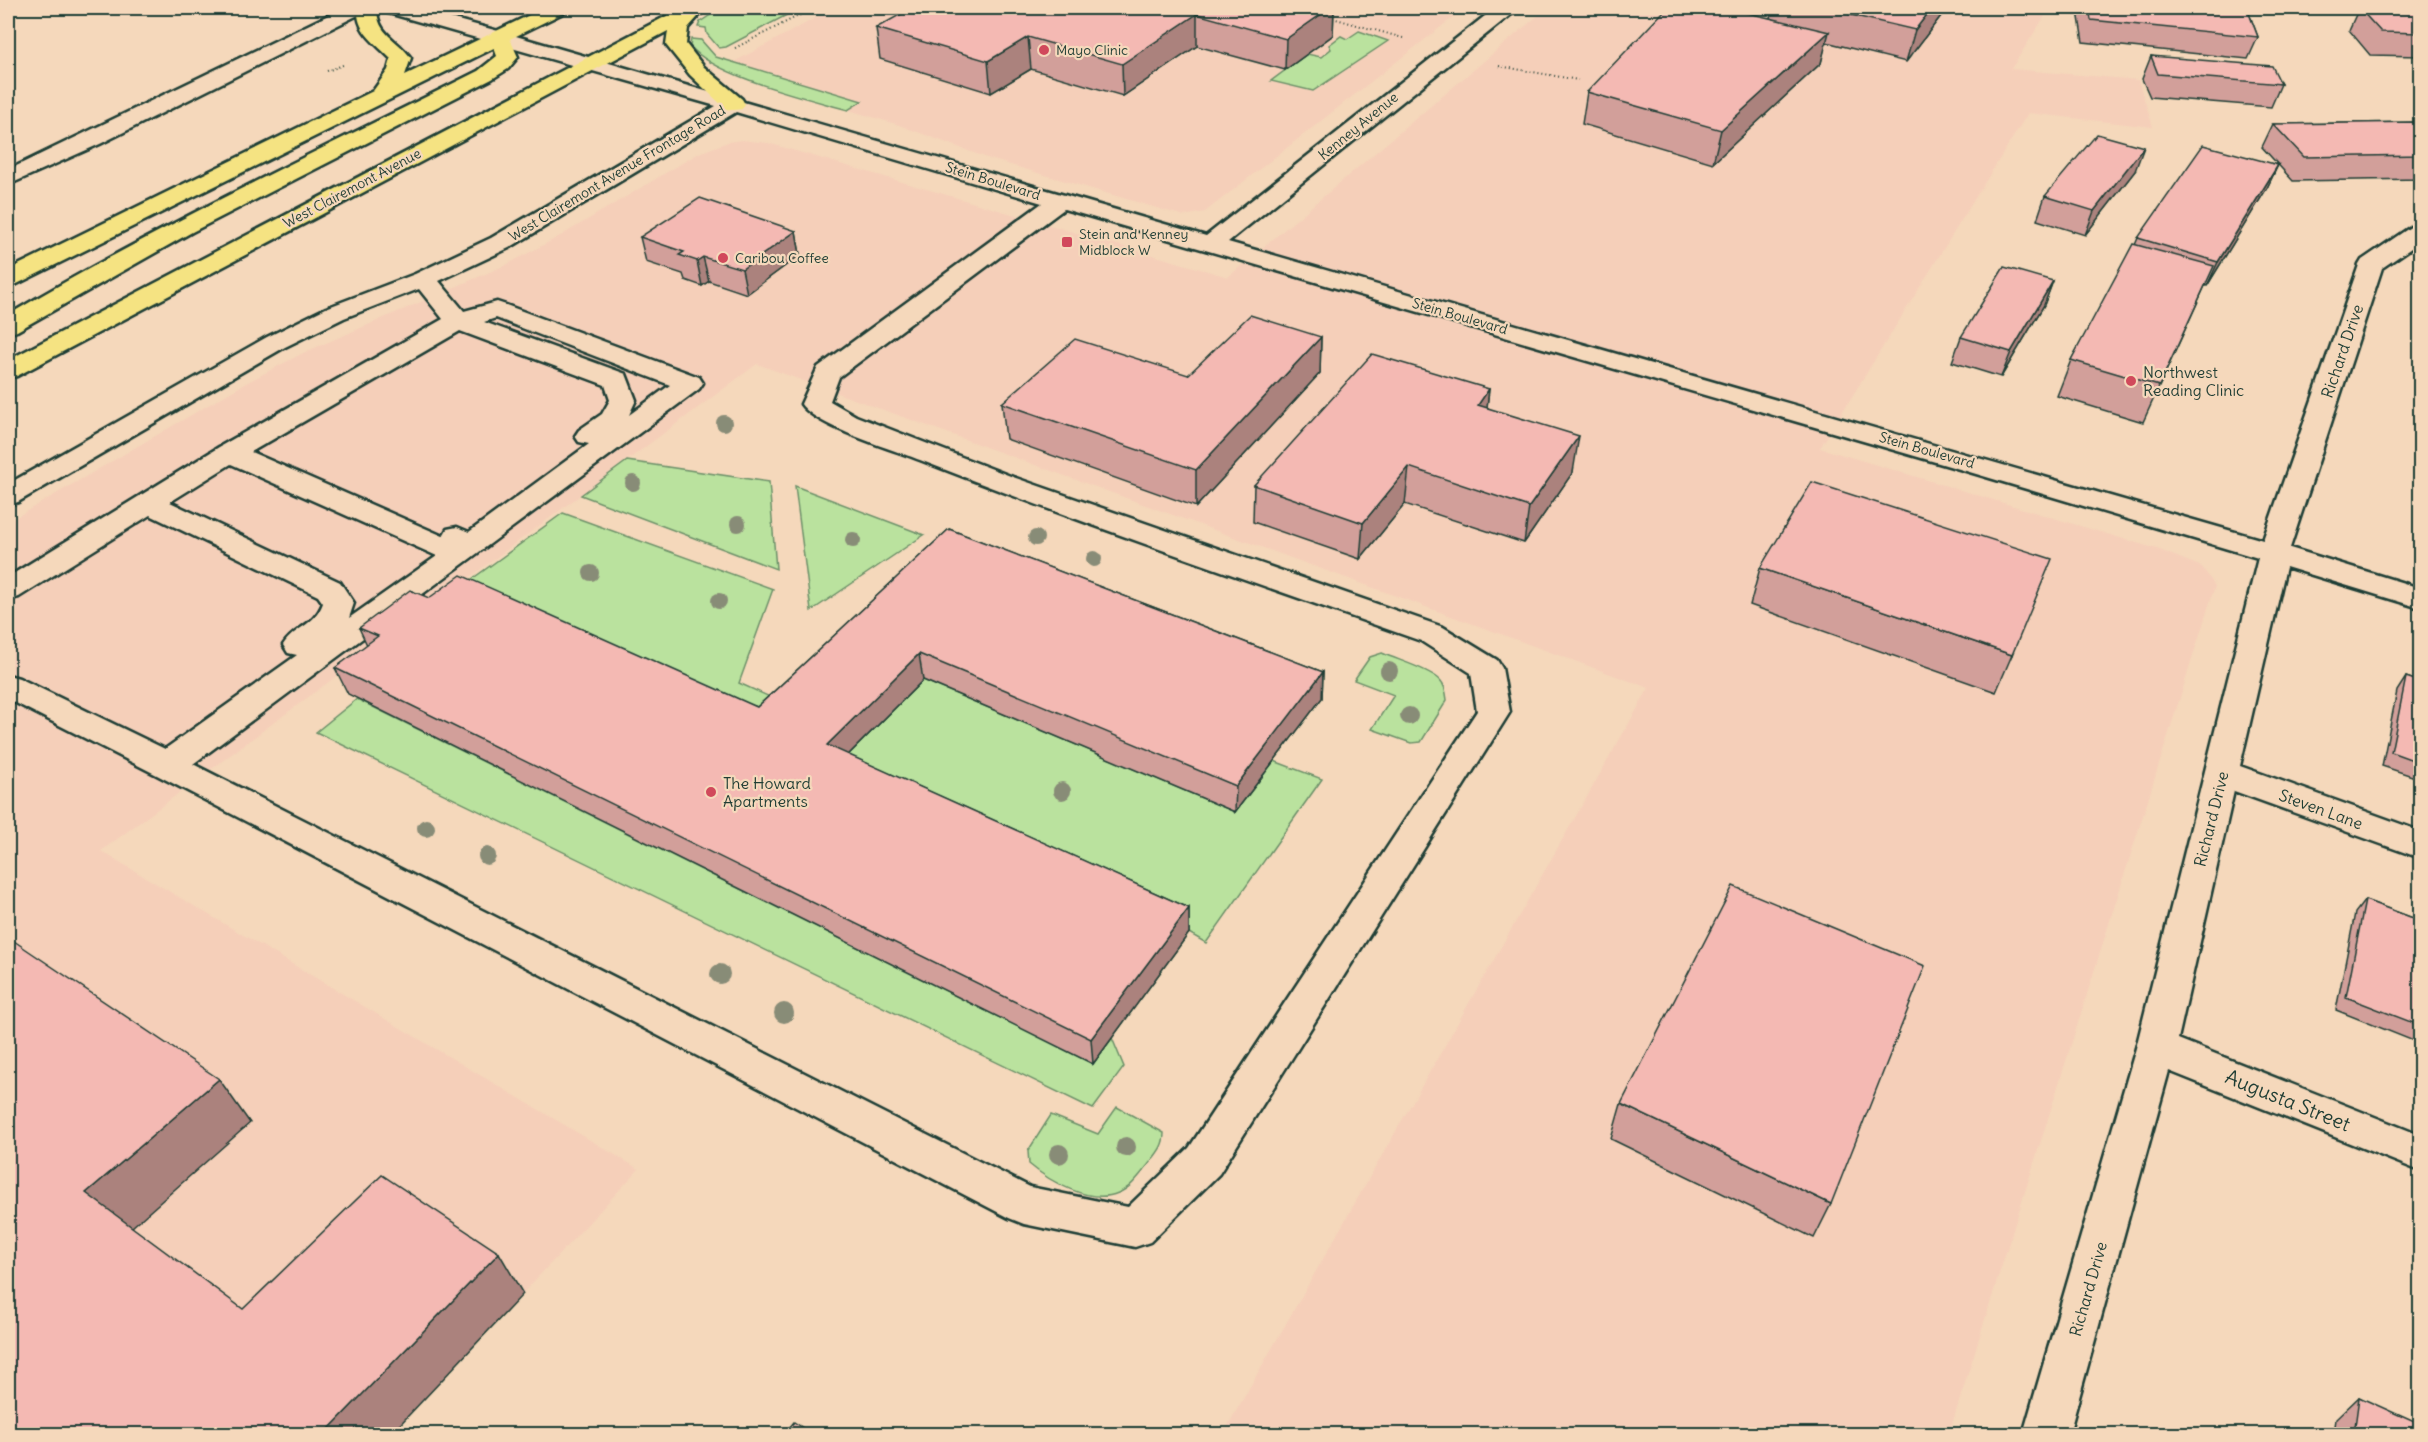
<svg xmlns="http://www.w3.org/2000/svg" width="2428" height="1442" font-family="Delius,sans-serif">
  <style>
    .built { fill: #f5cfb9 }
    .green { fill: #bae29e; stroke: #6c9069; stroke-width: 1.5 }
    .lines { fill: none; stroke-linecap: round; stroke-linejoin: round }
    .minor-casing { stroke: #1f3d34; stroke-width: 5 }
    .major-casing { stroke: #1f3d34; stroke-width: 5 }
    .path { stroke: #1f3d34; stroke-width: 2; stroke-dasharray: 1 3; stroke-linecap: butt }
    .minor { fill: #f5d8bb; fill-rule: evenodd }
    .major { fill: #f5e382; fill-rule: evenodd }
    .tree { fill: #888c77 }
    .wall { fill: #d29f9a; stroke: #1f3d34; stroke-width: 1.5 }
    .shaded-wall { fill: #ab827d; stroke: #1f3d34; stroke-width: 1.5 }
    .building { fill: #f4b9b3; stroke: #1f3d34; stroke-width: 1.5 }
    .poi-dot { fill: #d1495b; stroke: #f5d8bb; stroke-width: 2 }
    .labels { text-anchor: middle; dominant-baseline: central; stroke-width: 4.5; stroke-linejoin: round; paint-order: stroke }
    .far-poi-label { font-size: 14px; fill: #1f3d34; stroke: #f5d8bb; text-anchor: start }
    .far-street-label { font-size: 14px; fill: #1f3d34; stroke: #f5d8bb }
    .street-label { font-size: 16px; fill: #1f3d34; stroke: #f5d8bb }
    .poi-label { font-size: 16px; fill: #1f3d34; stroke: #f5d8bb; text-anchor: start }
    .near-street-label { font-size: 20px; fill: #1f3d34; stroke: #f5d8bb }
  </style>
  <rect width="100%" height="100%" fill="#f5d8bb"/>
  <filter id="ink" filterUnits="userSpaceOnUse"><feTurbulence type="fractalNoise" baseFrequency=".0167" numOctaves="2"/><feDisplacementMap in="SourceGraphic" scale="12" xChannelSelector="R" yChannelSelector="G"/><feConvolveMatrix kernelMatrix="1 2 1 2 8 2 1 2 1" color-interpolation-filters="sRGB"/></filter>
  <g filter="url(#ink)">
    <g class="built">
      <polygon points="834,8 1465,8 1205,212 1184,216 990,159 896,124 788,92 721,69"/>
      <polygon points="1547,8 2050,8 2011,69 2138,80 2153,127 2028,113 1820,448 2157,549 2202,567 2215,586 1949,1434 1223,1434 1649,688 757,364 101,851 639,1169 391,1434 8,1434 8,522 246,383 303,353 506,265 562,235 699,153 728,142 742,140 768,143 1228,277"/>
    </g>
    <g class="green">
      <polygon points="721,8 800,8 726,47 719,48 707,34 706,28 698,27 700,22"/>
      <polygon points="1359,31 1388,41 1313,91 1271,81 1307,54 1321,57 1331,49 1329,45 1341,36 1347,39"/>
      <path d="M691,39L701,40L716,57L862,101L848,110C807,98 716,77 690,46Z"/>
      <polygon points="627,461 769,482 776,569 581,495"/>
      <polygon points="795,486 924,535 811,611"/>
      <polygon points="563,513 773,589 739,683 792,707 764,733 421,616"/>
      <path d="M1382,653C1397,660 1427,668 1439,679C1445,684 1446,693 1447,700L1421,742L1411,743L1372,729L1394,695L1354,680L1370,657Z"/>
      <polygon points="923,680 1235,812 1274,761 1322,779 1206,943 1189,933 832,771"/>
      <polygon points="357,699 1093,1064 1112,1038 1124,1067 1093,1109 316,732"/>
      <path d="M1117,1107L1164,1133C1164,1147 1156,1154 1148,1165C1139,1176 1131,1188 1118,1193C1090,1205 1049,1181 1029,1164L1028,1151L1051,1115L1098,1134Z"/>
    </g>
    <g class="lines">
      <defs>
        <g id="minor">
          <polygon points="343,8 367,8 364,12 100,144 8,185 8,170"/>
          <path d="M383,8H413L502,32L1206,236L1495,8H1516L1514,12L1228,242L2263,540L2359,265L2362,260L2412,226L2420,224V242L2382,268L2290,548L2420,588V608L2286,567L2240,766L2420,831V858L2234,791L2178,1039L2420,1135V1171L2169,1071L2069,1434H2023L2136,1048L2258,558L1956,468L1064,209L839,377L830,401L856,416L1013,477L1443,627L1497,660L1502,668L1510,712L1219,1174L1150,1242L1135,1247L1024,1224L1009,1218L155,774L8,699V675L19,678L165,749L297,655L288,653L283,645C295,626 314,627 323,603L318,596L150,515L19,597L8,600V577L219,447L443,319L419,289L344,318L285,347L18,502L8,505V484L267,337L326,308L415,274L491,238L716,106L385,12ZM736,112L1042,203L818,367L801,404C817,427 892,449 920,460C1085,525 1254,582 1421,641L1471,673L1477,711L1189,1148L1128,1207L1030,1187L193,764L699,389L703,383L699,377L506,305L497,302L464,311L439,281L509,248ZM496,318L670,385L629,415L636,400L626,374L484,322ZM460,331L605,385L610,400L602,414L579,430L575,436L579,442L589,444L469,532L457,527L447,529L443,536L251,452ZM231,464L437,556L349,618L354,603L340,582L170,502Z"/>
        </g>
        <g id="major">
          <path d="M358,8H377C377,35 397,38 411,58L405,75L544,8H568L565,12L510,39L518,57L508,69L492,79L192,232L17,331L8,334V315C160,225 320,150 478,71L497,56L494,48L17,284L8,286V270L373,91L388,70L391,59C376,43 356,32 358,8Z"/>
          <polygon points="682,8 706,8 688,28 686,44 704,67 742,99 745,104 742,109 734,110 726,109 690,75 666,45 668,31 17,376 8,378 8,360"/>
        </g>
      </defs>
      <use href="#minor" class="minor-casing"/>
      <use href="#major" class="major-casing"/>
      <g class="path">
        <polyline points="1329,17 1403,38"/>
        <polyline points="735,48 814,8"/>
        <polyline points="1499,66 1578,80"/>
        <polyline points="327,71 343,65"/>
      </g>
      <use href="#minor" class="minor"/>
      <use href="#major" class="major"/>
    </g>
    <g class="tree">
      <circle cx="724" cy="423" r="8"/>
      <circle cx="633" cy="483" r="8"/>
      <circle cx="738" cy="524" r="8"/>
      <circle cx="1036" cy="538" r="8"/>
      <circle cx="853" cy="540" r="8"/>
      <circle cx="1094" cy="559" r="8"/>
      <circle cx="591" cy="573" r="8"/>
      <circle cx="719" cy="601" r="8"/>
      <circle cx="1389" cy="671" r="9"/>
      <circle cx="1409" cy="716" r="9"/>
      <circle cx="1062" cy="791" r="9"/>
      <circle cx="426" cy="828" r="9"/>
      <circle cx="487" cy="856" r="9"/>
      <circle cx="720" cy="974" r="10"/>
      <circle cx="784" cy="1013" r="10"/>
      <circle cx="1126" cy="1147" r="10"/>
      <circle cx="1059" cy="1154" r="10"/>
    </g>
    <g class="wall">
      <polygon points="1334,8 1333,35 1285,70 1197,46 1123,96 1031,69 991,93 880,59 876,28"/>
      <polygon points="1772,8 1947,8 1906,62 1826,42 1821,63 1713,163 1582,124 1587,92 1770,18"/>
      <polygon points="2079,8 2247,8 2258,37 2248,59 2083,42 2078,11"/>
      <polygon points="2359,8 2421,10 2421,56 2370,55 2349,30"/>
      <polygon points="2151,56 2281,84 2271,107 2150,97 2142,79"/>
      <polygon points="2421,122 2421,179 2293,181 2262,147 2273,124"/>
      <polygon points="2278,165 2267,188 2207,286 2205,286 2143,422 2057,396 2071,360 2135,245 2138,238"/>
      <polygon points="2135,171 2085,235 2037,220 2045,196"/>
      <polygon points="796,231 800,255 747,294 709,281 702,286 685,280 683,274 646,262 640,237"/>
      <polygon points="2053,281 2044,305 2001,377 1952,362 1961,337"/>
      <polygon points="1321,337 1320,373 1196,507 1006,439 1002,403 1188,375"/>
      <polygon points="1489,389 1487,407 1573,472 1524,543 1405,504 1360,559 1253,522 1254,485"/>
      <polygon points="949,529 1323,672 1322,698 1235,812 923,680 848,755 1189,908 1189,933 1093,1064 348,694 335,668 367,645 359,628 429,598 757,707"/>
      <polygon points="1760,568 2012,655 1996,692 1750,605"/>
      <polygon points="2406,677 2421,682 2421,779 2382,766 2397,691"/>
      <polygon points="2365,900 2421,921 2421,1044 2336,1010 2355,913"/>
      <polygon points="1621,1104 1831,1204 1814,1238 1611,1139"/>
      <polygon points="2359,1397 2421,1434 2334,1434 2336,1419"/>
    </g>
    <g class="shaded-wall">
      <polygon points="1330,8 1334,8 1333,35 1285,70 1286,39"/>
      <polygon points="1932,8 1947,8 1906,62 1915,30"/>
      <polygon points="1197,14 1197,46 1123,96 1122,64"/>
      <polygon points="1829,32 1821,63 1713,163 1721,130"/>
      <polygon points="1028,37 1031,69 991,93 988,61"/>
      <polygon points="2144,147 2135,171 2085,235 2094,211"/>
      <polygon points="2278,165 2267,188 2207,286 2218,262"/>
      <polygon points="796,231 800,255 747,294 742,269"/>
      <polygon points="703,257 709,281 702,286 697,261"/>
      <polygon points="2053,281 2044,305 2001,377 2011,352"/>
      <polygon points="1321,337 1320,373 1196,507 1196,470"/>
      <polygon points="1489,389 1485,425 1478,405"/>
      <polygon points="1579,436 1573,472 1524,543 1529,507"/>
      <polygon points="1409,467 1405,504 1360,559 1363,523"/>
      <polygon points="919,654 923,680 832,771 827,745"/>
      <polygon points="1323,672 1322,698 1235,812 1236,786"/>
      <polygon points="1189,908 1189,933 1093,1064 1091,1039"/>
      <polygon points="219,1079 250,1123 123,1235 86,1193"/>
      <polygon points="499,1253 523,1294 391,1434 324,1434"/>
    </g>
    <g class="building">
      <polygon points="912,8 1330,8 1286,39 1197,14 1122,64 1028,37 988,61 876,28"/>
      <polygon points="1667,8 1727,8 1829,32 1721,130 1587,92"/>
      <polygon points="1821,8 1932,8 1915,30"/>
      <polygon points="2089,8 2247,8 2258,37 2091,20"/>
      <polygon points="2359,8 2421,10 2421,33 2381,32"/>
      <polygon points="2151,56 2272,66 2281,84 2158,74"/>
      <polygon points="2421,122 2421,155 2304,157 2273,124"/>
      <polygon points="2097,134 2144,147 2094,211 2045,196"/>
      <polygon points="2203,145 2278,165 2218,262 2138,238"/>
      <polygon points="700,198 796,231 742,269 703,257 697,261 679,255 684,252 640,237"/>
      <polygon points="2133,244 2214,266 2159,386 2071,360"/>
      <polygon points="2004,267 2053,281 2011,352 1961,337"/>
      <polygon points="1250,315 1321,337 1196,470 1002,403 1075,339 1188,375"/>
      <polygon points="1372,354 1489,389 1478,405 1579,436 1529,507 1409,467 1363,523 1254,485"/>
      <polygon points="1812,482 2052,559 2012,655 1760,568"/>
      <polygon points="949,529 1323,672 1236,786 919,654 827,745 1189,908 1091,1039 335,668 378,636 359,628 410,590 429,598 461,575 757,707"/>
      <polygon points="2406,677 2421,682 2421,763 2391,752"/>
      <polygon points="1733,886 1925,966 1831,1204 1621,1104"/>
      <polygon points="2365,900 2421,921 2421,1026 2346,997"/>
      <polygon points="8,937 219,1079 86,1193 243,1309 382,1175 499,1253 324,1434 8,1434"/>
      <polygon points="2359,1397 2421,1425 2421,1434 2354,1434"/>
      <polygon points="794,1422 812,1434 784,1434"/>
    </g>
  </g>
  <g class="poi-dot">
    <circle cx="1044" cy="50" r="6"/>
    <rect x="1061" y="236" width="12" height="12" rx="3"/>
    <circle cx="723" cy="258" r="6"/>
    <circle cx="2131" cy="381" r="6"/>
    <circle cx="711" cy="792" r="6"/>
  </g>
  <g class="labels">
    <g class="far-poi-label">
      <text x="1056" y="50">Mayo Clinic</text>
      <text x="1079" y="234">Stein and Kenney<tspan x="1079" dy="16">Midblock W</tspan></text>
      <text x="735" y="258">Caribou Coffee</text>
    </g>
    <g class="far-street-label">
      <text transform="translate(1358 126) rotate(-39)">Kenney Avenue</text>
      <text transform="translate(617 173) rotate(-31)">West Clairemont Avenue Frontage Road</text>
      <text transform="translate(993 181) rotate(17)">Stein Boulevard</text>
      <text transform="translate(352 188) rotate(-28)">West Clairemont Avenue</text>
      <text transform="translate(1460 316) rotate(16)">Stein Boulevard</text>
      <text transform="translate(1927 450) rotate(16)">Stein Boulevard</text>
    </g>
    <g class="street-label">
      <text transform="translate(2342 351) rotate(-71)">Richard Drive</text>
      <text transform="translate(2321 809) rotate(20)">Steven Lane</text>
      <text transform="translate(2211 819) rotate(-76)">Richard Drive</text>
      <text transform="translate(2088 1289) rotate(-74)">Richard Drive</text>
    </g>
    <g class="poi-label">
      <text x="2143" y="372">Northwest<tspan x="2143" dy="18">Reading Clinic</tspan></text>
      <text x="723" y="783">The Howard<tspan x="723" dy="18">Apartments</tspan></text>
    </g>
    <g class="near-street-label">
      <text transform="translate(2288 1100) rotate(22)">Augusta Street</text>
    </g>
  </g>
  <rect width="2428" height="1442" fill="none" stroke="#f5d8bb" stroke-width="30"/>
  <rect x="15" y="15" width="2398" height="1412" fill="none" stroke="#1f3d34" stroke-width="2" filter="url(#ink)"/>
</svg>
